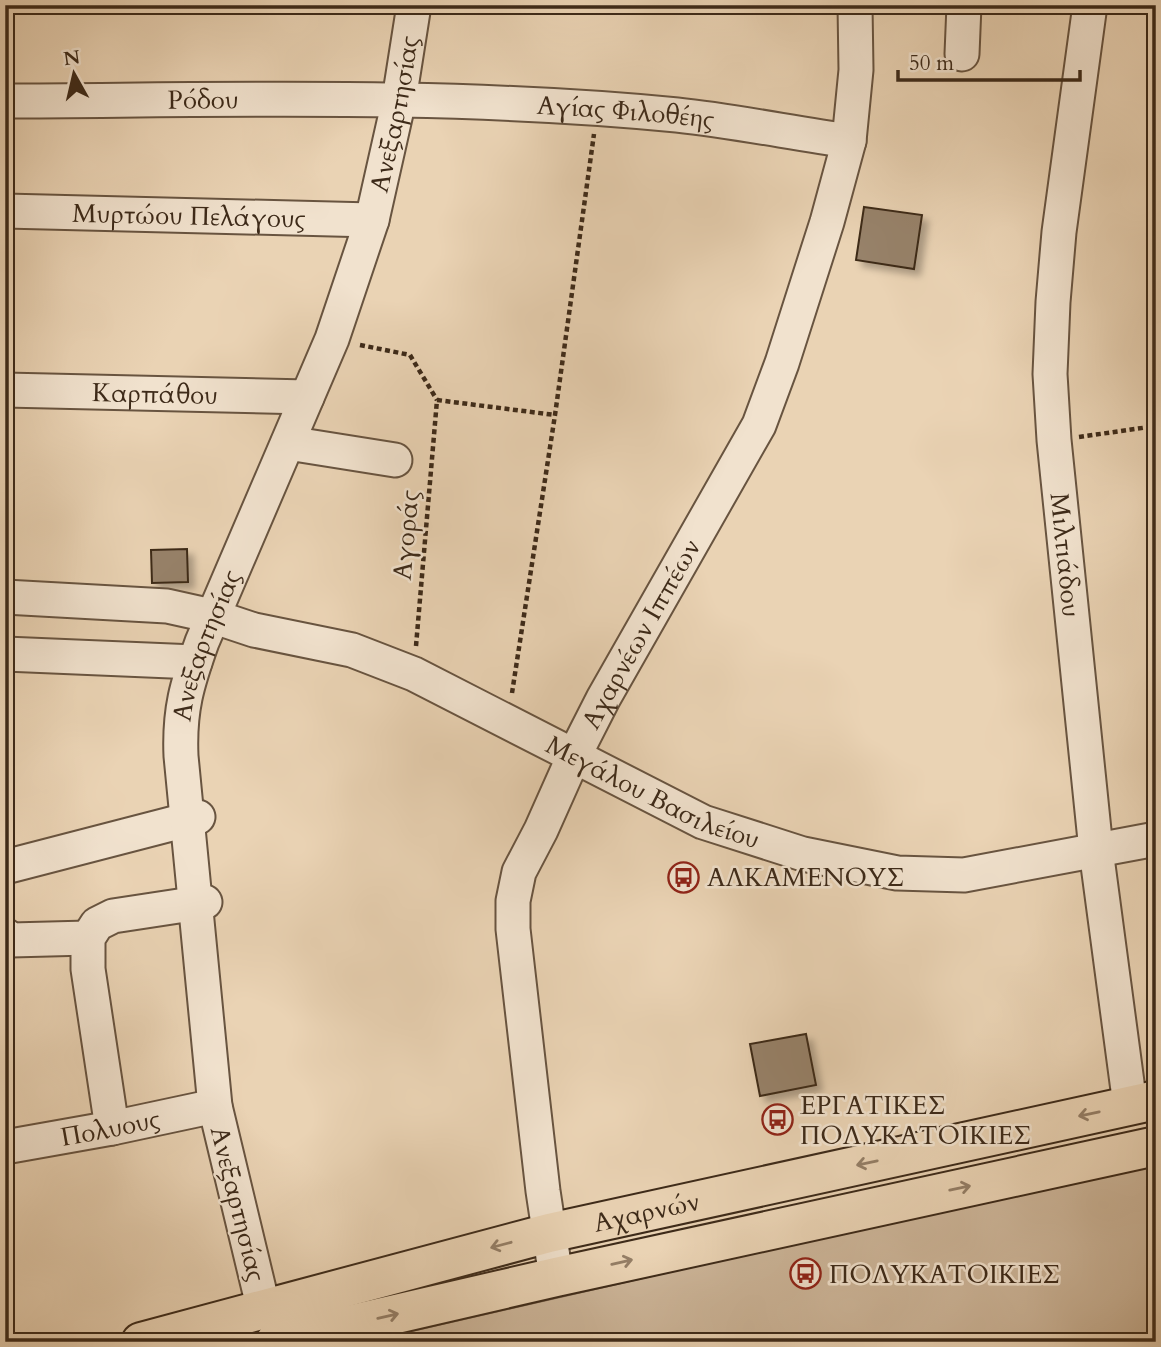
<svg xmlns="http://www.w3.org/2000/svg" width="1161" height="1347" font-family="Cardo,serif">
  <style>
    .green { fill: #cdb69a; stroke: #85705a; stroke-width: 2 }
    .building { fill: #97826a; stroke: #3d2a19; stroke-width: 2; filter: url(#shadow) }
    .lines { fill: none; stroke-linecap: round; stroke-linejoin: round }
    .minor-casing { stroke: #685440; stroke-width: 37 }
    .major-casing { stroke: #3d2a19; stroke-width: 42 }
    .path { stroke: #3d2a19; stroke-width: 4.5; stroke-dasharray: 5 3.5; stroke-linecap: butt }
    .minor { stroke: #f1e2ce; stroke-width: 33 }
    .major { stroke: #ead3b4; stroke-width: 38 }
    .oneway { stroke: #947e66 }
    .labels { text-anchor: middle; dominant-baseline: central; stroke-width: 5; stroke-linejoin: round; paint-order: stroke }
    .street-label { font-size: 26px; fill: #3d2a19; stroke: #f1e2ce }
    .poi-label { font-size: 26px; fill: #3d2a19; stroke: #f1e2ce; text-anchor: start }
  </style>
  <defs>
    <filter id="shadow"><feDropShadow dx="6" dy="6" stdDeviation="3.5" flood-color="#0004"/></filter>
  </defs>
  <rect width="100%" height="100%" fill="#ead3b4"/>
  <filter id="stains"><feTurbulence type="fractalNoise" baseFrequency=".00286" numOctaves="4"/><feColorMatrix values="0 0 0 0 .2 0 0 0 0 .09 0 0 0 0 .02 0 0 0 .5 -.17"/></filter>
  <radialGradient id="worn" r=".72"><stop offset=".6" stop-color="#630" stop-opacity="0"/><stop offset="1" stop-color="#630" stop-opacity=".3"/></radialGradient>
  <polygon class="green" points="1156,1165 1156,1342 364,1342 1045,1186"/>
  <g class="building">
    <polygon points="864,207 922,215 914,269 856,260"/>
    <polygon points="187,549 188,582 152,583 151,550"/>
    <polygon points="806,1034 816,1085 760,1096 750,1044"/>
  </g>
  <g class="lines">
    <defs>
      <g id="minor">
        <path id="s1" d="M1090,5L1059,232L1053,302L1050,374L1054,440L1096,850L1130,1105"/>
        <polyline points="962,54 964,5"/>
        <path id="s2" d="M5,101C229,100 454,93 677,115C734,121 792,133 849,141"/>
        <path id="s3" d="M5,211L372,220"/>
        <path id="s4" d="M5,390L307,397"/>
        <polyline points="288,443 395,460"/>
        <path id="s5" d="M5,597L167,606L212,616L254,630L352,650L414,674L703,822L803,854L897,873L964,875L1156,839"/>
        <polyline points="5,654 195,662"/>
        <polyline points="5,867 198,817"/>
        <polyline points="5,935 11,940 88,938"/>
        <polyline points="112,1128 88,969 88,938 97,924 113,916 205,902"/>
        <path id="s6" d="M5,1147L112,1128L215,1106"/>
        <path id="s7" d="M556,1277L543,1191L513,929V901L519,872L541,830L574,756L603,699L759,425L782,363L827,222L849,141L856,70L855,5"/>
        <path id="s8" d="M264,1310L215,1106L181,756C179,710 187,684 202,642L332,339L372,220L399,100L414,5"/>
      </g>
      <g id="major">
        <path id="s9" d="M141,1342L549,1233L1156,1100"/>
        <polyline points="275,1342 556,1277 1156,1146"/>
      </g>
    </defs>
    <use href="#minor" class="minor-casing"/>
    <use href="#major" class="major-casing"/>
    <g class="path">
      <polyline points="360,345 410,355 437,400"/>
      <polyline points="437,400 555,415"/>
      <polyline points="1079,437 1156,426"/>
      <polyline points="416,646 437,400"/>
      <polyline points="512,693 555,415 594,134"/>
    </g>
    <use href="#minor" class="minor"/>
    <use href="#major" class="major"/>
  </g>
  <defs><path id="oneway-shaft" d="M-6 0H5M1.5-3L5.5 0L1.5 3" fill="none" stroke-width="1.6" stroke-linecap="round" stroke-linejoin="round" transform="scale(1.75)"/></defs>
  <g class="oneway">
    <use href="#oneway-shaft" transform="translate(1089 1114) rotate(168)"/>
    <use href="#oneway-shaft" transform="translate(867 1163) rotate(168)"/>
    <use href="#oneway-shaft" transform="translate(960 1188) rotate(-12)"/>
    <use href="#oneway-shaft" transform="translate(501 1245) rotate(165)"/>
    <use href="#oneway-shaft" transform="translate(622 1262) rotate(-13)"/>
    <use href="#oneway-shaft" transform="translate(388 1316) rotate(-13)"/>
  </g>
  <defs>
    <symbol id="bus-ring" viewBox="-11 -11 22 22"><circle r="9.5" fill="#f1e2ce" stroke="#8f2418" stroke-width="1.5"/><path d="M-5-6H5V4H4V6H2V4H-2V6H-4V4H-5ZM-3.5-4V0h7V-4ZM-3.5 1.2v1.5H-2V1.2ZM2 1.2v1.5H3.5V1.2Z" fill="#8f2418"/></symbol>
  </defs>
  <g fill-rule="evenodd">
    <use href="#bus-ring" x="666" y="860" width="35" height="35"/>
    <use href="#bus-ring" x="760" y="1102" width="35" height="35"/>
    <use href="#bus-ring" x="788" y="1256" width="35" height="35"/>
  </g>
  <g class="labels">
    <g class="street-label">
      <text stroke="none"><textPath href="#s2" startOffset="198">Ρόδου</textPath></text>
      <text stroke="none"><textPath href="#s8" startOffset="1242">Ανεξαρτησίας</textPath></text>
      <text stroke="none"><textPath href="#s2" startOffset="621">Αγίας Φιλοθέης</textPath></text>
      <text stroke="none"><textPath href="#s3" startOffset="184">Μυρτώου Πελάγους</textPath></text>
      <text stroke="none"><textPath href="#s4" startOffset="150">Καρπάθου</textPath></text>
      <text transform="translate(406 535) rotate(-85)">Αγοράς</text>
      <text stroke="none"><textPath href="#s1" startOffset="553">Μιλτιάδου</textPath></text>
      <text stroke="none"><textPath href="#s7" startOffset="676">Αχαρνέων Ιππέων</textPath></text>
      <text stroke="none"><textPath href="#s8" startOffset="676">Ανεξαρτησίας</textPath></text>
      <text stroke="none"><textPath href="#s5" startOffset="686">Μεγάλου Βασιλείου</textPath></text>
      <text stroke="none"><textPath href="#s6" startOffset="107">Πολυους</textPath></text>
      <text transform="translate(238 1204) rotate(76)">Ανεξαρτησίας</text>
      <text stroke="none"><textPath href="#s9" startOffset="522">Αχαρνών</textPath></text>
    </g>
    <g class="poi-label">
      <text x="707" y="877">ΑΛΚΑΜΕΝΟΥΣ</text>
      <text x="800" y="1105">ΕΡΓΑΤΙΚΕΣ<tspan x="800" dy="30">ΠΟΛΥΚΑΤΟΙΚΙΕΣ</tspan></text>
      <text x="829" y="1274">ΠΟΛΥΚΑΤΟΙΚΙΕΣ</text>
    </g>
  </g>
  <rect width="1161" height="1347" fill="none" stroke="#ead3b4" stroke-width="28"/>
  <rect x="7" y="7" width="1147" height="1333" fill="none" stroke="#3d2a19" stroke-width="3.5"/>
  <rect x="14" y="14" width="1133" height="1319" fill="none" stroke="#3d2a19" stroke-width="2"/>
  <g transform="translate(74 74) rotate(352)" stroke="#f1e2ce" stroke-width="5" paint-order="stroke">
  <path d="M0-5L12 26L0 18L-12 26Z" fill="#3d2a19"/>
  <text y="-10" font-size="19" font-weight="bold" text-anchor="middle" fill="#3d2a19">N</text>
  </g>
  <path d="M898 70v10h182v-10" fill="none" stroke="#3d2a19" stroke-width="3.5"/>
  <text x="909" y="70" font-size="21" fill="#3d2a19" stroke="#f1e2ce" stroke-width="5" paint-order="stroke">50 m</text>
  <rect width="100%" height="100%" filter="url(#stains)"/>
  <rect width="100%" height="100%" fill="url(#worn)"/>
</svg>
